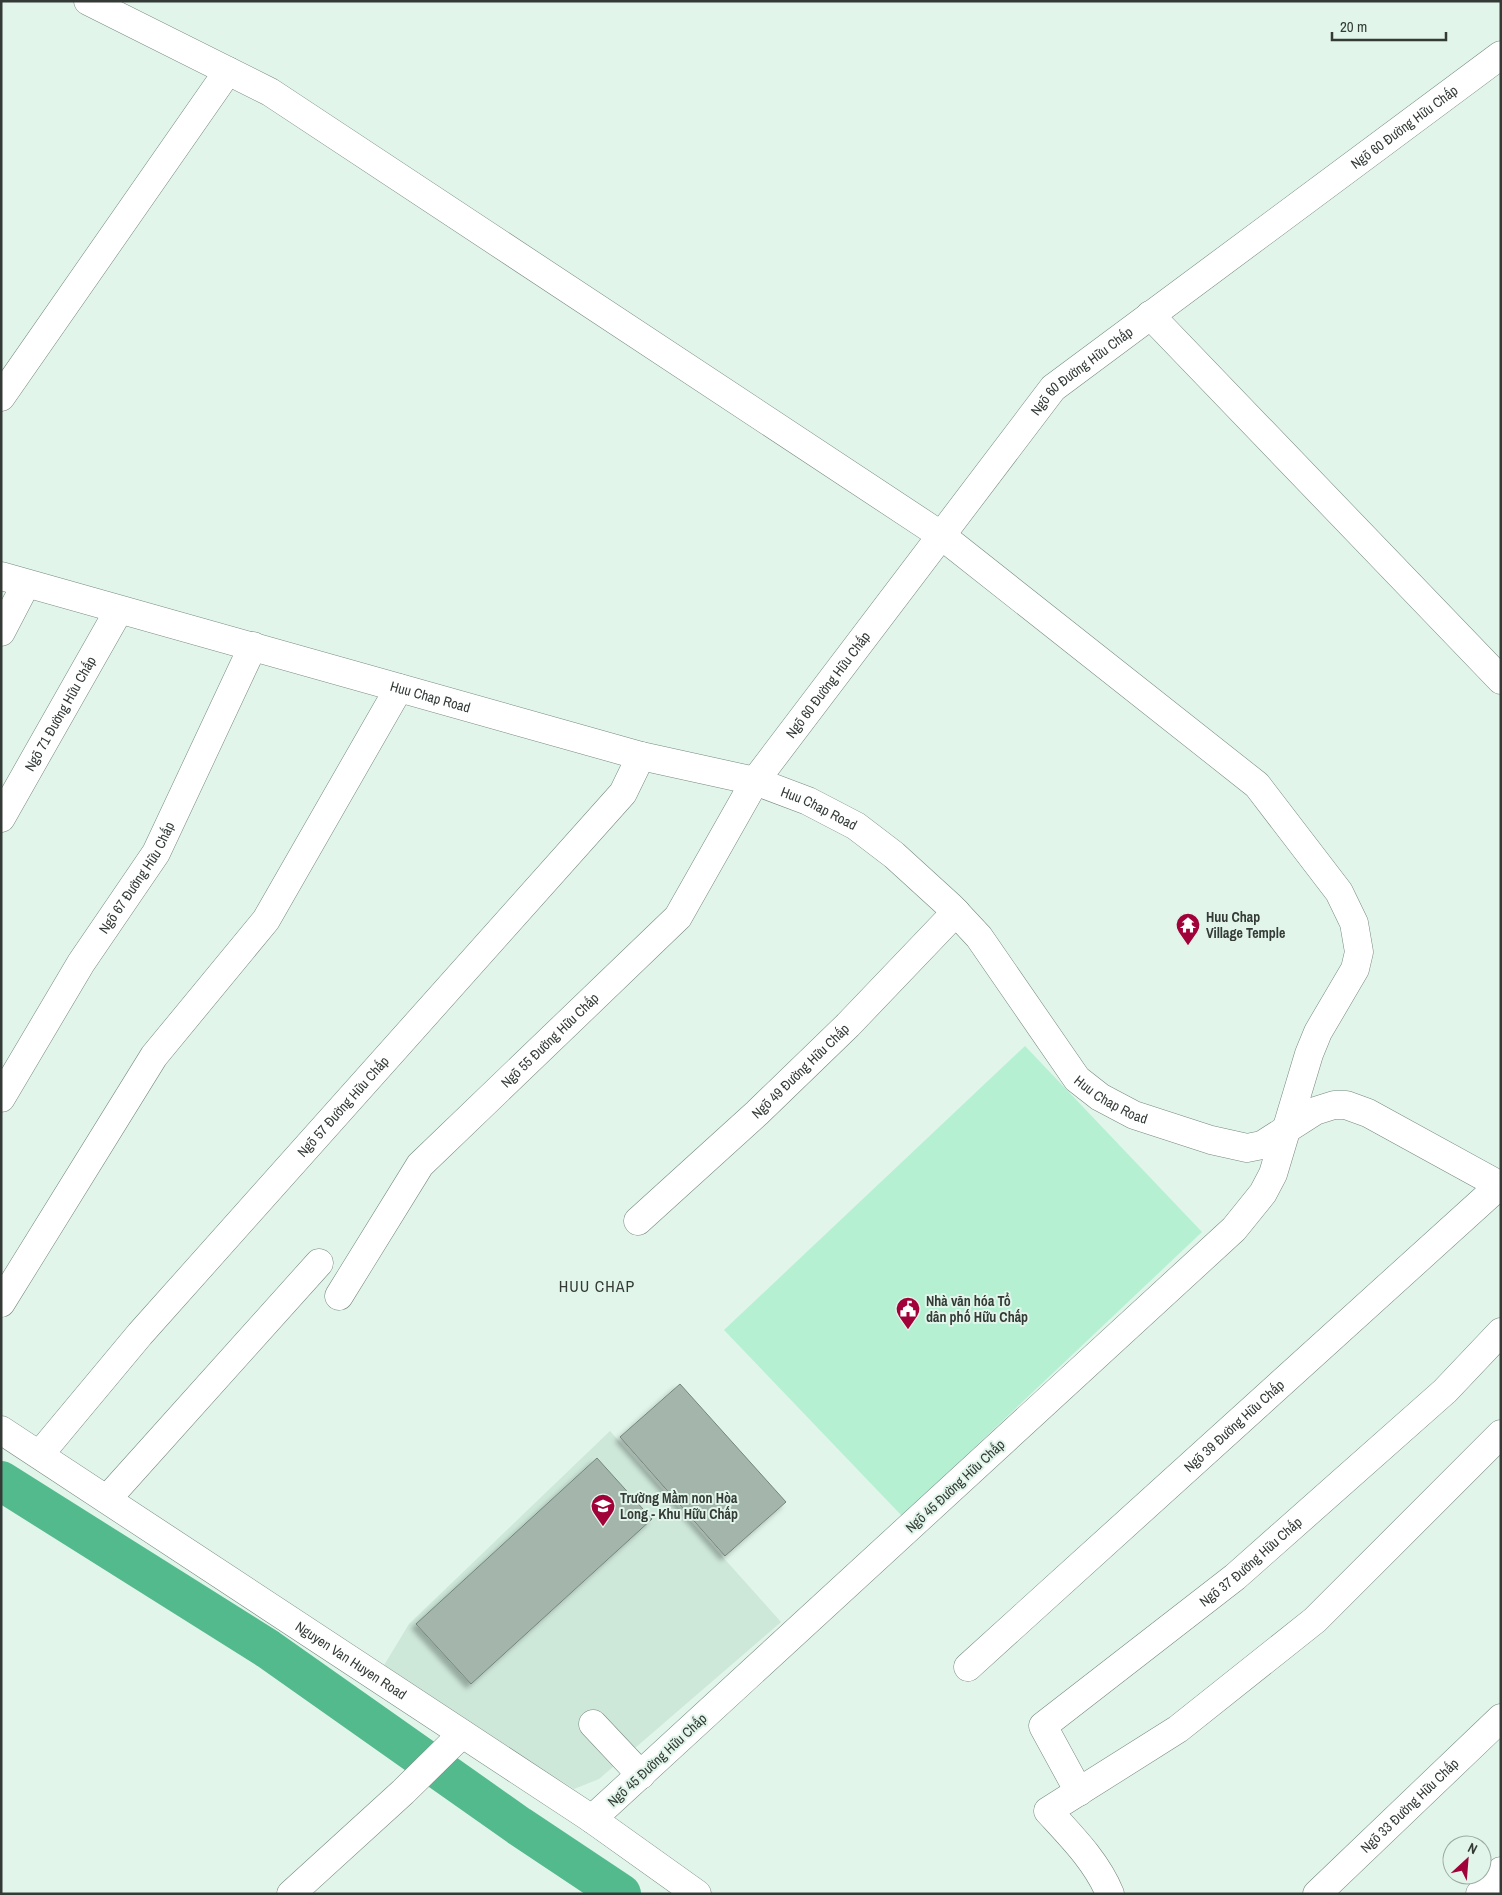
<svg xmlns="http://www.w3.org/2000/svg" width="1502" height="1895" font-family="'Archivo Narrow',sans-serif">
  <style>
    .built { fill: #cde7d9 }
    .green { fill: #b5f0d2 }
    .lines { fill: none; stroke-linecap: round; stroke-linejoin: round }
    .canal { stroke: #53ba8d; stroke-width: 40 }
    .building { fill: #a4b6ac; stroke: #75867d; filter: url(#shadow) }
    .minor-casing { stroke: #76887f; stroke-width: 29 }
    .minor { stroke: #fff; stroke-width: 28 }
    .labels { text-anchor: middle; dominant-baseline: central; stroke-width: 4; stroke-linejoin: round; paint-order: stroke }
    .street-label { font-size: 14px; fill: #343b37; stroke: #e1f5ea }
    .poi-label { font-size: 14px; font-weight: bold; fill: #343b37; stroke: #e1f5ea; text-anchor: start }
    .quarter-label { font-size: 16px; letter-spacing: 1px; fill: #343b37; stroke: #e1f5ea }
  </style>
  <defs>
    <filter id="shadow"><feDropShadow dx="-4.5" dy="4.5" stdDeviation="2.5" flood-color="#0004"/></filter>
  </defs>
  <rect width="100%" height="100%" fill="#e1f5ea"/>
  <polygon class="built" points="610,1431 781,1622 599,1779 574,1789 383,1667 409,1624"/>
  <polygon class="green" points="1025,1046 1202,1232 902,1516 724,1330"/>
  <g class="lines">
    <polyline class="canal" points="1,1481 268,1649 519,1826 621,1894"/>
  </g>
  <g class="building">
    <polygon points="680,1384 786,1502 725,1556 620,1437"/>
    <polygon points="597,1458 652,1519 471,1684 416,1624"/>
  </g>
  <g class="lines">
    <defs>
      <g id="minor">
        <polyline points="88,1 270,92 942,536 1257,785 1339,892 1354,923 1359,952 1355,969 1318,1032 1309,1054 1273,1174 1263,1193 1234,1229 592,1819"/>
        <polyline points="1150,315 1501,680"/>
        <polyline points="1,397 228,71"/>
        <path id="s1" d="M1,576L641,756L755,781L808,801L856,826L894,855L951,907L979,937L1077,1079L1100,1097L1134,1115L1211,1140L1247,1148L1262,1145L1315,1111L1334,1105H1346L1368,1113L1501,1186"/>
        <polyline points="1,632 26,584"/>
        <path id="s2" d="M1,818L119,610"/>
        <path id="s3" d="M1,1098L81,963L156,853L253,646"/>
        <path id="s4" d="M638,1221L757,1113L848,1025L956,912"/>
        <path id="s5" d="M339,1296L420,1165L678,917L755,781L1053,388L1501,55"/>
        <polyline points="1,1303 154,1056 266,920 399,688"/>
        <path id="s6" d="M1,1430L592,1819L697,1894"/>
        <path id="s7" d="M40,1454L140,1334L623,793L641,756"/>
        <polyline points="108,1498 319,1263"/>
        <path id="s8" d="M968,1667L1500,1185"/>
        <polyline points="593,1724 641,1775"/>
        <path id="s9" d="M1079,1792L1043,1726L1235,1577L1445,1391L1501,1332"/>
        <polyline points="291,1894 403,1792 462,1734"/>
        <path d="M1110,1894C1097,1862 1071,1836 1048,1811L1178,1729L1315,1620L1501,1434"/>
        <path id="s10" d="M1317,1894L1501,1718"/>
        <polyline points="1480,1894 1501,1871"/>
      </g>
    </defs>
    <use href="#minor" class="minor-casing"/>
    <use href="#minor" class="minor"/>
  </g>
  <defs>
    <symbol id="temple-pin" viewBox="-11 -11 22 30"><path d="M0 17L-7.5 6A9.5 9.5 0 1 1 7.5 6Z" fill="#a1023a" stroke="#e1f5ea"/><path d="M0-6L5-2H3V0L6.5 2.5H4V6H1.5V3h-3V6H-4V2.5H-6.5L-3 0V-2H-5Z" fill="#fff"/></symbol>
    <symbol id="civic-pin" viewBox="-11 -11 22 30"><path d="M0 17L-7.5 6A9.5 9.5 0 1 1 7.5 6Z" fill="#a1023a" stroke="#e1f5ea"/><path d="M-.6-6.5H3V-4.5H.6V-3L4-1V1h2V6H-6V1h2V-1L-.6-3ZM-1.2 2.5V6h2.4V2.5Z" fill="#fff"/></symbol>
    <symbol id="school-pin" viewBox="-11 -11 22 30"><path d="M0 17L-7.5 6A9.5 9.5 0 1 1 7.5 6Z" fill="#a1023a" stroke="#e1f5ea"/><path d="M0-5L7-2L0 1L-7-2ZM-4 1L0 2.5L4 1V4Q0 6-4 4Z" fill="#fff"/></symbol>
  </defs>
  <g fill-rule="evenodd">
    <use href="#temple-pin" x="1174" y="911" width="28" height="38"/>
    <use href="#civic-pin" x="894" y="1295" width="28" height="38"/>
    <use href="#school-pin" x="589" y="1492" width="28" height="38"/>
  </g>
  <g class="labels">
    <g class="street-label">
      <text stroke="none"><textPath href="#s5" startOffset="1599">Ngõ 60 Đường Hữu Chấp</textPath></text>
      <text stroke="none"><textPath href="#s5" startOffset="1194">Ngõ 60 Đường Hữu Chấp</textPath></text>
      <text stroke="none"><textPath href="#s5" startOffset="789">Ngõ 60 Đường Hữu Chấp</textPath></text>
      <text stroke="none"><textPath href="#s1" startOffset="446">Huu Chap Road</textPath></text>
      <text stroke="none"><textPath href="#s2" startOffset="120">Ngõ 71 Đường Hữu Chấp</textPath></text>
      <text stroke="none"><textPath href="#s1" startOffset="851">Huu Chap Road</textPath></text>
      <text stroke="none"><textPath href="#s3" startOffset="259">Ngõ 67 Đường Hữu Chấp</textPath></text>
      <text stroke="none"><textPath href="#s5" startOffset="334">Ngõ 55 Đường Hữu Chấp</textPath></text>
      <text stroke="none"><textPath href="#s4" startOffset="221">Ngõ 49 Đường Hữu Chấp</textPath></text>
      <text stroke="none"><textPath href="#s1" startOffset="1271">Huu Chap Road</textPath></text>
      <text stroke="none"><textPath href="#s7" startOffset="461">Ngõ 57 Đường Hữu Chấp</textPath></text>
      <text stroke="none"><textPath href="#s8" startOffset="359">Ngõ 39 Đường Hữu Chấp</textPath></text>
      <text transform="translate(955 1486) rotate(-43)">Ngõ 45 Đường Hữu Chấp</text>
      <text stroke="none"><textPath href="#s9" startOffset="340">Ngõ 37 Đường Hữu Chấp</textPath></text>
      <text stroke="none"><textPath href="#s6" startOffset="419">Nguyen Van Huyen Road</textPath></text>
      <text transform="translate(657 1760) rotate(-43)">Ngõ 45 Đường Hữu Chấp</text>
      <text stroke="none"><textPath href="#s10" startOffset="128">Ngõ 33 Đường Hữu Chấp</textPath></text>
    </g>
    <g class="poi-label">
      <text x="1206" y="917">Huu Chap<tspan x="1206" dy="16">Village Temple</tspan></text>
      <text x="926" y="1301">Nhà văn hóa Tổ<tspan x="926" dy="16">dân phố Hữu Chấp</tspan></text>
      <text x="620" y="1498">Trường Mầm non Hòa<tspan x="620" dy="16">Long - Khu Hữu Chấp</tspan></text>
    </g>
    <g class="quarter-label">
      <text x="597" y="1286">HUU CHAP</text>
    </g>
  </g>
  <rect width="1502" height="1895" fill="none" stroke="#343b37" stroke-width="5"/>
  <g transform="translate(1467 1860) rotate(26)"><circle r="24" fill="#e1f5ea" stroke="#9caba2"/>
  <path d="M0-4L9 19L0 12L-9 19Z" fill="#a1023a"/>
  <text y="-8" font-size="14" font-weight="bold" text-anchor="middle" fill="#343b37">N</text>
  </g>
  <path d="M1332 32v8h114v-8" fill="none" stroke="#343b37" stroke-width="2.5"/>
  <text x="1340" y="32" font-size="15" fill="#343b37" stroke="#e1f5ea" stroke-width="4" paint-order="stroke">20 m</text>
</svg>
